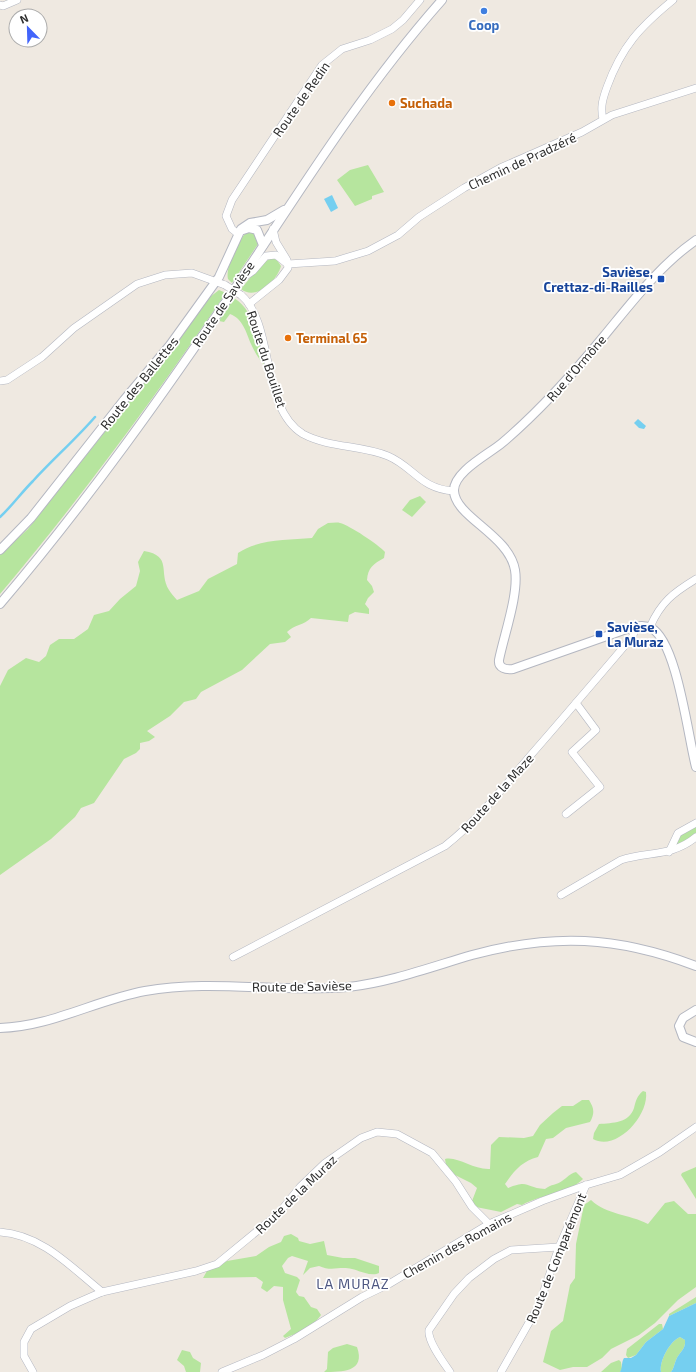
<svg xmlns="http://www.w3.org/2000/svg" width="696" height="1372" font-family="'Exo 2',sans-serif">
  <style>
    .green { fill: #b6e59e }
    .water { fill: #75cff0 }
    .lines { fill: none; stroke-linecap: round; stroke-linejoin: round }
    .stream { stroke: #75cff0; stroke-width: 2.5 }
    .minor-casing { stroke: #b4b7c1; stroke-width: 8 }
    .tertiary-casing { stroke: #b4b7c1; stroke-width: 10 }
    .minor { stroke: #fff; stroke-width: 7 }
    .tertiary { stroke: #fff; stroke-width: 8 }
    .minor-bridge-casing { stroke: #b4b7c1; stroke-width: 8; stroke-linecap: butt }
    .minor-bridge { stroke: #fff; stroke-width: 7 }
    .shop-dot { fill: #3f7fe0; stroke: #fff; stroke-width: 1.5 }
    .food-dot { fill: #e8710a; stroke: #fff; stroke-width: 1.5 }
    .transit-dot { fill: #1a4fb4; stroke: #fff; stroke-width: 1.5 }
    .labels { text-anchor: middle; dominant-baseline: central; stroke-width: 3.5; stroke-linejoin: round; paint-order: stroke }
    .shop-label { font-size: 13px; font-weight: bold; fill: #366cbe; stroke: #fff }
    .street-label { font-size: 13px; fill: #2e2e2e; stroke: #fff }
    .food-label { font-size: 13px; font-weight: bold; fill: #c56008; stroke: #fff; text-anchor: start }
    .transit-label { font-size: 13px; font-weight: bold; fill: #164399; stroke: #fff; text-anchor: end }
    .neighbourhood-label { font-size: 14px; letter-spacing: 1px; fill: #4d5680; stroke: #fff }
  </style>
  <rect width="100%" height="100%" fill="#efe9e1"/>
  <g class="green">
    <polygon points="368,165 384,192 372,196 372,199 355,206 337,180 350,170"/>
    <path d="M247,232H254L258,237V244L232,283L228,279C225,267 238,239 247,232Z"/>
    <path d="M272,258L277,260L281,266C277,281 256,301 241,289L262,263Z"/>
    <path d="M219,290L226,293C155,397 81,498 0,594V555L28,529L141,386L158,368L210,297Z"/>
    <path d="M234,298C256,312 258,342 264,365C259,359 254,351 251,344C246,332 243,319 230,314L224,322L219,321Z"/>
    <polygon points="420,496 426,502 412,517 402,510 410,500"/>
    <path d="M328,523C332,523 337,522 340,523C349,525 379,545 385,552L384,558C373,564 368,568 367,580L372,586L374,592L368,598L365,604L369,609V614L355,612L349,615L348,622L311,618C304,625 294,625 287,632L291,637L285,642L270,644L242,670L201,692L196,699L184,702L170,716L147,731L155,737L149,741L140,743V749L136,753L124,759L94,803L81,808L75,817L51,839L0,875V686L8,670L26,658L39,662L46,656L50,645L59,639H74L88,629L94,615L109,611L120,599L136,586L140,571L138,562L144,551C173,556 158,572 169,590C171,593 174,597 177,600L199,591L208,579L237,564L238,553C259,539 287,540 312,538L318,529Z"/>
    <path d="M696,825V834L676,847C676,835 686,831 696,825Z"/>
    <path d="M643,1091L646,1092C649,1116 616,1152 593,1139L594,1133L599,1124C613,1123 629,1123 634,1108C636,1100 637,1096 643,1091Z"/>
    <path d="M582,1100H589C594,1108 595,1113 590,1122L566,1128L553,1138L546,1139L538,1157C522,1161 514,1171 505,1184L508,1188C530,1179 525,1188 545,1189C551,1184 557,1185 562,1181C568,1177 569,1174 576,1172L583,1179C567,1195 541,1194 522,1205L517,1204L501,1212L476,1207L472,1201L477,1188L471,1183L447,1171L445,1159C458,1156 473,1170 490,1169L491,1145L499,1137L524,1138L533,1136L540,1125L553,1113L562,1106H573Z"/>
    <polygon points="696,1167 696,1199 681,1175 682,1173"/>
    <path d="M591,1200C607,1215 629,1214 648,1224L665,1203L674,1201L688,1214H696V1287L678,1300L655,1323L639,1335L611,1349L602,1358L587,1367H573L560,1370L543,1362L551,1331L563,1321L570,1285L575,1278L576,1244L584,1205Z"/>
    <path d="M291,1234L298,1238L299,1241L310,1244L324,1241L327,1255L343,1258H355L379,1266V1273C372,1277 360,1271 352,1269C339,1266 332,1272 319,1266L310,1268L303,1275L308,1261L292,1256L288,1258L282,1266L285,1273L297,1277L300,1280L296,1292L299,1296L304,1297L311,1307L317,1309L321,1315C313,1327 298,1333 285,1338L283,1336L291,1329L283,1300V1287L274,1286L267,1292L261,1288L263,1282L256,1277L203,1278L207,1271L227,1261L256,1256L269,1247L281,1242L284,1236Z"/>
    <polygon points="696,1297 696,1303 669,1316 669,1314"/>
    <polygon points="659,1324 662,1324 663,1329 646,1342 636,1355 628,1358 626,1355 627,1349"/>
    <path d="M680,1337L685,1340C686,1350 679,1352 676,1360C674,1365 674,1368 671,1372H661C659,1361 670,1341 680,1337Z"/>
    <path d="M347,1344L357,1347C366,1372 342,1372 324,1372L327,1369L328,1352L333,1348Z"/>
    <polygon points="182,1350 190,1352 193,1358 201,1363 200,1372 186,1372 184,1366 177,1360"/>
    <polygon points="619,1360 621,1362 622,1369 620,1372 601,1372 611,1363"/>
  </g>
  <g class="water">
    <polygon points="332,195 338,208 331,212 324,199"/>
    <polygon points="638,419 646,426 644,429 639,428 634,423"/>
    <path d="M696,1303V1372H671C674,1368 674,1365 676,1360C679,1352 686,1350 685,1340L680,1337C670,1341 659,1361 661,1372H620C623,1367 621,1363 624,1358H631L636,1355L646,1342L663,1329L669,1316Z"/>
  </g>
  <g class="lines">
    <path class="stream" d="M0,517C12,506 21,493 33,481C53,459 75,440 95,417"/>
    <defs>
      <g id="minor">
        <polyline points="0,5 3,6 17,0"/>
        <path d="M603,119C600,107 603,98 607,87C622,46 640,27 673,0"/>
        <polyline points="237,233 232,229 226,216 232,200 322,65 342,49 370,40 392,29 403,20 420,0"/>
        <polyline points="288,264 335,261 368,251 398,235 419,217 464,188 500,168 582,132 612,115 696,88"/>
        <polyline points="243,278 253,271 266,256 276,255 286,263"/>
        <path d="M241,295C275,324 260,408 303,434C329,448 361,445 388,456C414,467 420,489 454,491"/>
        <polyline points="249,304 279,280 288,268 287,260 276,242 273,229"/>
        <polyline points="0,381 7,380 42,357 74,328 137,284 165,275 192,273 225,285"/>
        <path d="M650,627C661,602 673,593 696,579"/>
        <polyline points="566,814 600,787 572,752 596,730 576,703"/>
        <polyline points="669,852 678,833 696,823"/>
        <path d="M561,895L621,860C648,851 672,857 696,837"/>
        <path d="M233,957L445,846C478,820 503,788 530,756C565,716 599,676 633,636L635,627"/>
        <path d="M0,1232C42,1235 71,1267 102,1292"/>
        <polyline points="33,1372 24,1356 24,1342 31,1329 70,1306 102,1292 196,1271 217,1264 279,1213 300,1187 325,1163 361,1138 377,1132 397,1134 432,1153 456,1182 472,1207 489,1224"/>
        <polyline points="222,1372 263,1355 294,1339 362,1297 389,1284 489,1224 542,1201 586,1185 620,1175 660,1152 696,1127"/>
        <path d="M450,1372C444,1363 427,1341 429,1330L454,1294L469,1278L494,1259L511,1250L559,1247"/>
        <polyline points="501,1372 539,1305 559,1247 586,1185"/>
      </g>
      <g id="tertiary">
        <polyline points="243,230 249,228 257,230 263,245"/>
        <path d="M696,240C660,265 632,302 604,336C572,375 540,411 502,443C489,454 453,472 454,491C455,517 509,535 515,570C519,594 504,635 499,660C498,668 506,670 513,669L621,631C630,628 642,623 651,628C677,641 688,737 696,767"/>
        <polyline points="0,550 31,518 124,400 170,345 219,277 241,229 250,223 267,220 284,210"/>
        <path d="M0,604C87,502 165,392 240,281C304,184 365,87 442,0"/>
        <polyline points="696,1010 683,1018 679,1026 683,1037 696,1042"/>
        <path d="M0,1028C50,1027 96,1000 145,991C212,979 280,993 348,987C391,982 431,967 472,955C553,933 617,936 696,966"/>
      </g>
    </defs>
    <use href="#minor" class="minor-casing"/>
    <use href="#tertiary" class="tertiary-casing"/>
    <use href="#minor" class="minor"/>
    <use href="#tertiary" class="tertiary"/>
    <defs>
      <polyline id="minor-bridge" points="225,285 241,295"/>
    </defs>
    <use href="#minor-bridge" class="minor-bridge-casing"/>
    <use href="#minor-bridge" class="minor-bridge"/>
  </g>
  <circle class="shop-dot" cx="484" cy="11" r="4"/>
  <g class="food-dot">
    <circle cx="392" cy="103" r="4"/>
    <circle cx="288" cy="338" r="4"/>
  </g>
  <g class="transit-dot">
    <rect x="657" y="275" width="8" height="8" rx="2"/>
    <rect x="595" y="630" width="8" height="8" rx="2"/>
  </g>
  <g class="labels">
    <g class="shop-label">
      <text x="484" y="25">Coop</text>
    </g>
    <g class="street-label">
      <text transform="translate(301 99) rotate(-55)">Route de Redin</text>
      <text transform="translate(522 161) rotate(-25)">Chemin de Pradzéré</text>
      <text transform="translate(223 304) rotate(-56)">Route de Savièse</text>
      <text transform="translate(267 359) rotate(72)">Route du Bouillet</text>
      <text transform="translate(576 368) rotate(-49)">Rue d'Ormône</text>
      <text transform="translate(139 383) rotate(-51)">Route des Ballettes</text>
      <text transform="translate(497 793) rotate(-48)">Route de la Maze</text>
      <text transform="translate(302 986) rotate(-1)">Route de Savièse</text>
      <text transform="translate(296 1194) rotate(-44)">Route de la Muraz</text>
      <text transform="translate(457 1245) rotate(-29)">Chemin des Romains</text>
      <text transform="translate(556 1258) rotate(-68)">Route de Comparémont</text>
    </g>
    <g class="food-label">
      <text x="400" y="103">Suchada</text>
      <text x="296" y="338">Terminal 65</text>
    </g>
    <g class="transit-label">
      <text x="653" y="272">Savièse,<tspan x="653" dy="15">Crettaz-di-Railles</tspan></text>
      <text x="607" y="627" text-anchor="start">Savièse,<tspan x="607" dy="15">La Muraz</tspan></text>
    </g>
    <g class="neighbourhood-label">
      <text x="353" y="1283">LA MURAZ</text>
    </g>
  </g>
  <g transform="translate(28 28) rotate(337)"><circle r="19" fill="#ffffff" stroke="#ababab"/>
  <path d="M0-3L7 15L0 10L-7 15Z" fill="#4264fb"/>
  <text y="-6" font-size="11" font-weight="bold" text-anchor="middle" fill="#2e2e2e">N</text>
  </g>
</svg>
